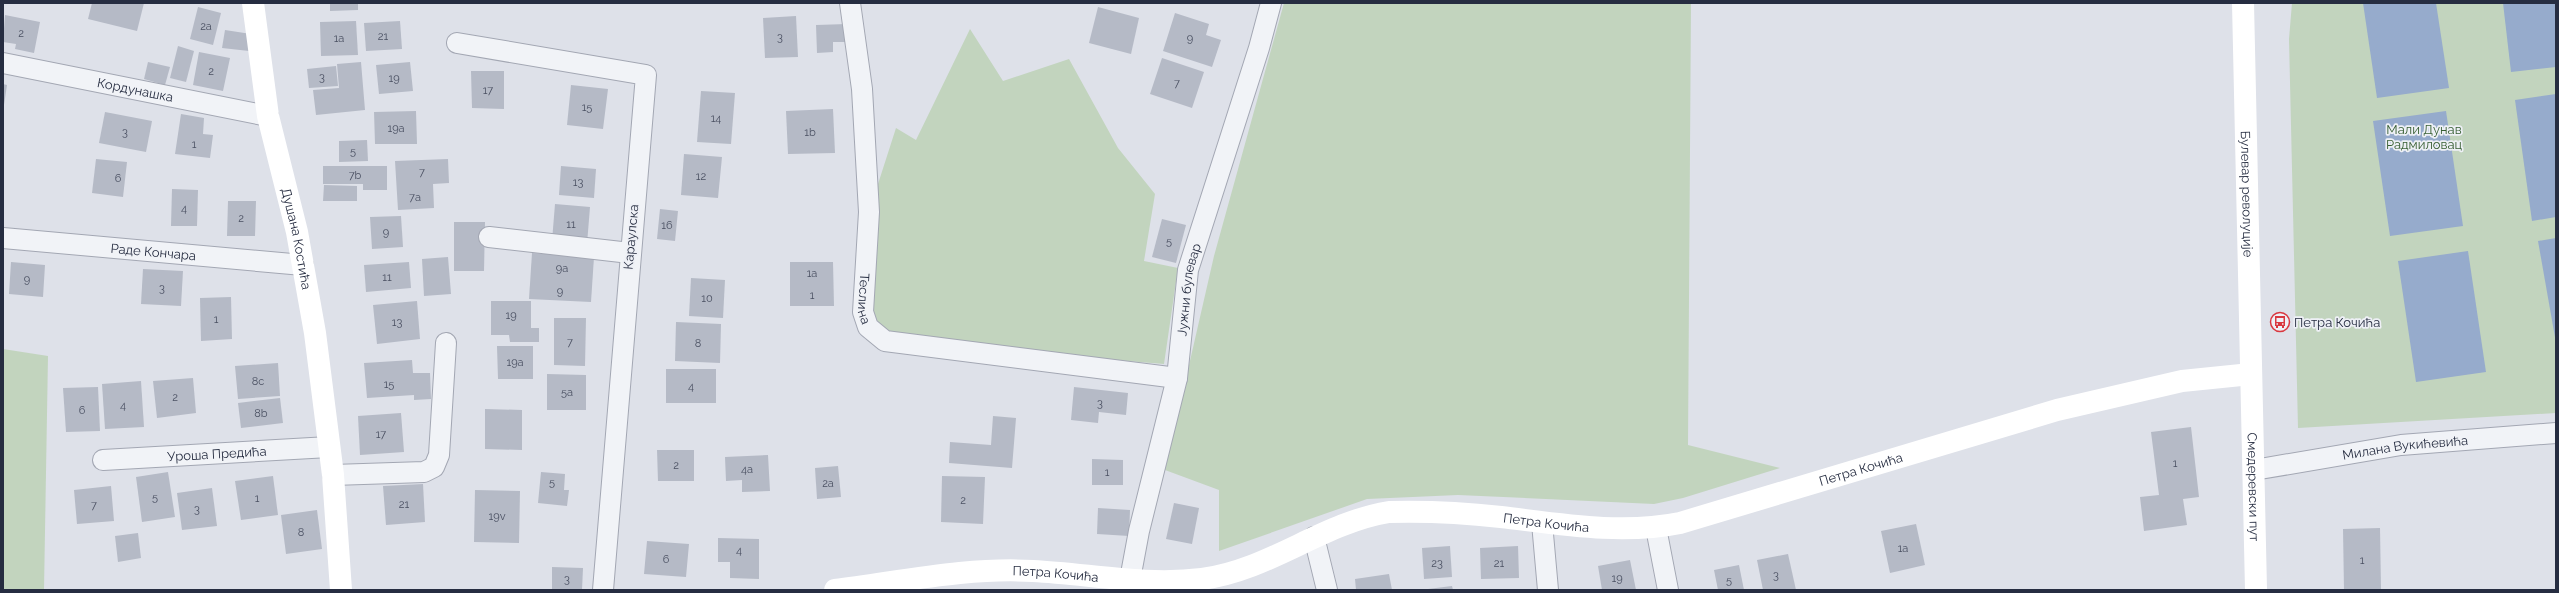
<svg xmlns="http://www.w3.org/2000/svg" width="2559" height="593" font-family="Raleway,sans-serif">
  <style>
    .green { fill: #c2d4be }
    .water { fill: #96abcc }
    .building { fill: #b5bac6 }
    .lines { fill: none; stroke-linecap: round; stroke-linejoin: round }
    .street-casing { stroke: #a3a7b3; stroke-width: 22 }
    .street { stroke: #f1f3f7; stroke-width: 20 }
    .secondary { stroke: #fff; stroke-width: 22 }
    .labels { text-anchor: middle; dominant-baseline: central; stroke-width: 3.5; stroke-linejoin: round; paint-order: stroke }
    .number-label { font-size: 11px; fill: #4a5062 }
    .street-label { font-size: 13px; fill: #262d41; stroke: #eef0f6 }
    .park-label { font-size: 13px; fill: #365e32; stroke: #eef0f6 }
    .poi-label { font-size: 13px; fill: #262d41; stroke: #eef0f6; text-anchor: start }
  </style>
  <rect width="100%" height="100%" fill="#dee1e9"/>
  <g class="green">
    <polygon points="1284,3 1691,3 1688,445 1780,468 1683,498 1654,504 1458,495 1367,499 1219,551 1219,490 1165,470 1214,256"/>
    <polygon points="2292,3 2556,3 2556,413 2298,428 2289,39"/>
    <polygon points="970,29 1003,81 1069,59 1118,148 1155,194 1144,261 1178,268 1164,364 885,341 863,291 869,212 896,128 916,140"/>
    <polygon points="3,349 48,356 44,590 3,590"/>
  </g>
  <g class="water">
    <polygon points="2363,3 2436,3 2449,88 2377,98"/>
    <polygon points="2503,3 2556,3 2556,67 2511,72"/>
    <polygon points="2556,94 2556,217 2532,221 2515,100"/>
    <polygon points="2446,111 2463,226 2390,236 2373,121"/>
    <polygon points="2556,238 2556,343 2538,241"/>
    <polygon points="2468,251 2486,372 2416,382 2398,261"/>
  </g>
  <g class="building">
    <polygon points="92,3 144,3 137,31 88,19"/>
    <polygon points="330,3 358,3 358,10 330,11"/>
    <polygon points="198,7 221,13 213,45 190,39"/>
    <polygon points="1098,7 1139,18 1131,54 1089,43"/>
    <polygon points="1175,13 1209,24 1206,35 1221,40 1212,67 1163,51"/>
    <polygon points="5,15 40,22 34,53 15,49 16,44 3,42"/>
    <polygon points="796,16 798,57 765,58 763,18"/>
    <polygon points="356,21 358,55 321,56 320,22"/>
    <polygon points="400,21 402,49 366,51 364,23"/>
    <polygon points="847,24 848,42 833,42 833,52 817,53 816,25"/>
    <polygon points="225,30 251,34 249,51 222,48"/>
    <polygon points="178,46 194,51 186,82 170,78"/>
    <polygon points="199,52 230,58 223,91 193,85"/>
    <polygon points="1162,58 1204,72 1192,108 1150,94"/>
    <polygon points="148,62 170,67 165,85 144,79"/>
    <polygon points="361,62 365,110 316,115 313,90 339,88 337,64"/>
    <polygon points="410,62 413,91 379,94 376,65"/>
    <polygon points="336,66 338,86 309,88 307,69"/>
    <polygon points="471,71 504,71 504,109 472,108"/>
    <polygon points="3,84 7,85 4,105 3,105"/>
    <polygon points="571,85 608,89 603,129 567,125"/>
    <polygon points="701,91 735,93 731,144 697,142"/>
    <polygon points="833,109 835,153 788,154 786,111"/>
    <polygon points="416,111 417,144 375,144 374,112"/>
    <polygon points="105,112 152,121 146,152 99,143"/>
    <polygon points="181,114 204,118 203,134 213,135 210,158 175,154"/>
    <polygon points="367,140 368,161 339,162 339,141"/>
    <polygon points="684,154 722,157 718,198 681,195"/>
    <polygon points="96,159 127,162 123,197 92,193"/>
    <polygon points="448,159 449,183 433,184 434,208 398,210 395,161"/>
    <polygon points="323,166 387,166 387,190 363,190 363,184 323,184"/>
    <polygon points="561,166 596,169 594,198 559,195"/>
    <polygon points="324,185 357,186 357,201 323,201"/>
    <polygon points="172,189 198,190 197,226 171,226"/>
    <polygon points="228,201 256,201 255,236 227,236"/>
    <polygon points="555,204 590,207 587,244 552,241"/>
    <polygon points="660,209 678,211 675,241 657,239"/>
    <polygon points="401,216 403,247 372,249 370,217"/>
    <polygon points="1162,219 1186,225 1176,263 1152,257"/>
    <polygon points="454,222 485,222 484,271 454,271"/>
    <polygon points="532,253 594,257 591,302 529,299"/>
    <polygon points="448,257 451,294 424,296 422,259"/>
    <polygon points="11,262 45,265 43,297 9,294"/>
    <polygon points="409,262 411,288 366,292 364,265"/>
    <polygon points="790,262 833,262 834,306 790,306"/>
    <polygon points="143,269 183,271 181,306 141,304"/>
    <polygon points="691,278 725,280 723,318 689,316"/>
    <polygon points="231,297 232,339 201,341 200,298"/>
    <polygon points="417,301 420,339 377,344 373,305"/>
    <polygon points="491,301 531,301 531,328 539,328 539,342 510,342 509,335 491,335"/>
    <polygon points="554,318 586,318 585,366 554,365"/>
    <polygon points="676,322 721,324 720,363 675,361"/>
    <polygon points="497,346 533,346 533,379 498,379"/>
    <polygon points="412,360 413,373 430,373 431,399 414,400 414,395 367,398 364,363"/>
    <polygon points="278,363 280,396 238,399 235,366"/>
    <rect x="666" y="369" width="50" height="34"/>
    <polygon points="547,374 586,375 586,410 547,410"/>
    <polygon points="193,378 196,413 157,418 153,381"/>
    <polygon points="141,381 144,427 105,429 102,384"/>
    <polygon points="98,387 100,431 66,432 63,388"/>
    <polygon points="1074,387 1128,393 1126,415 1099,412 1098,423 1071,420"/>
    <polygon points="280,398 283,423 241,428 238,403"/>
    <polygon points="485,409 522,410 522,450 485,449"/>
    <polygon points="401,413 404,452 360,455 358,416"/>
    <polygon points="993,416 1016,418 1012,468 949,463 950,442 991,445"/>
    <polygon points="2191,427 2199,497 2183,499 2187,525 2144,531 2140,497 2159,495 2151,432"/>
    <polygon points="657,450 694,450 694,481 658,481"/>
    <polygon points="768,455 770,491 742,492 742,480 726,481 725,457"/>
    <polygon points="1092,459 1123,460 1123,485 1092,485"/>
    <polygon points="838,466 841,497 817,499 815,468"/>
    <polygon points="168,472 175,517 142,522 136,477"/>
    <polygon points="541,472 565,474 564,490 569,490 567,506 538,503"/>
    <polygon points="273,476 278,515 241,520 235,481"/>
    <polygon points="942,476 985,477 983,524 941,522"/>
    <polygon points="423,484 425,522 386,525 383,486"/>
    <polygon points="111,486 114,521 77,524 74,490"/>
    <polygon points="212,488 217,526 182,530 177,493"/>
    <polygon points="475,490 520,491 519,543 474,542"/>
    <polygon points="1174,503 1199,508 1192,544 1166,539"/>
    <polygon points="1098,508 1130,510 1129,536 1097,534"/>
    <polygon points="317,510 322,549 286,554 281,515"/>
    <polygon points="1916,524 1925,565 1890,573 1881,531"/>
    <polygon points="2380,528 2381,590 2344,590 2343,529"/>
    <polygon points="138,533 141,558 118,562 115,536"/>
    <polygon points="718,538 759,539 759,579 730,578 730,562 718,562"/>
    <polygon points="647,541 689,544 686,577 644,574"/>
    <polygon points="1450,546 1452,577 1424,579 1422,548"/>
    <polygon points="1518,546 1519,578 1481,579 1480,548"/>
    <polygon points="1788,554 1796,590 1763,590 1757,560"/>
    <polygon points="1630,560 1636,590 1602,590 1598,566"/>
    <polygon points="1739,565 1744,590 1718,590 1714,570"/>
    <polygon points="552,567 583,568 582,590 552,590"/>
    <polygon points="1389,574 1392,590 1356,590 1355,579"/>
    <polygon points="1452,586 1453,590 1428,590 1428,589"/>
  </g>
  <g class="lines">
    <defs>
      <g id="street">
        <path id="s1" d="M850,3L862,89L869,212L863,312L868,327L885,341L1177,378"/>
        <polyline points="457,43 646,75 603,590"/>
        <path id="s2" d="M3,63L268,116"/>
        <polyline points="489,237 630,253"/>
        <path id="s3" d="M3,238L303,265"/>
        <path id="s4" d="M103,460L329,447"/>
        <path id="s5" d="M2254,470L2401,445L2556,433"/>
        <polyline points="333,475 424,472 434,467 439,455 446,343"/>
        <polyline points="1542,523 1548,590"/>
        <polyline points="1656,528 1668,590"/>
        <polyline points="1314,537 1327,590"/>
        <path id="s6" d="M1128,590L1139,531L1177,378L1188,270L1259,48L1271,3"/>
      </g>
    </defs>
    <use href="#street" class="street-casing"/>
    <use href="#street" class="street"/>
    <g class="secondary">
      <path id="s7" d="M253,3L268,116L297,232L315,333L333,475L341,590"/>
      <path id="s8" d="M2243,3L2256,590"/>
      <path id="s9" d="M835,590C900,582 967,567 1033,571C1090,574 1145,586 1202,579C1270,570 1322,523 1389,512C1426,511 1465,513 1501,517C1560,524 1621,535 1680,523L2057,410L2182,381L2251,374"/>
    </g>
  </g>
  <defs>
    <symbol id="bus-ring" viewBox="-11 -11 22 22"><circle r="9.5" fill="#eef0f6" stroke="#d93840" stroke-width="1.5"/><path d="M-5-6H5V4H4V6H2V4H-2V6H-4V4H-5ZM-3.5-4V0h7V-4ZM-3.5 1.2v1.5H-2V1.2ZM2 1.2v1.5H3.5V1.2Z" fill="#d93840"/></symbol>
  </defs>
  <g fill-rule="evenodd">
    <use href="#bus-ring" x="2269" y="311" width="22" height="22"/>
  </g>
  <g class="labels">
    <g class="number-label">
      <text x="206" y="26">2a</text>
      <text x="21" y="33">2</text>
      <text x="383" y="36">21</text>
      <text x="780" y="37">3</text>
      <text x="339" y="38">1a</text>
      <text x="1190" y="38">9</text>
      <text x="211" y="71">2</text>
      <text x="322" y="77">3</text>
      <text x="394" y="78">19</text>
      <text x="1177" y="83">7</text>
      <text x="488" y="90">17</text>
      <text x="587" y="107">15</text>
      <text x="716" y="118">14</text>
      <text x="396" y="128">19a</text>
      <text x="125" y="132">3</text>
      <text x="810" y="132">1b</text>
      <text x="194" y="144">1</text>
      <text x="353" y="151">5</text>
      <text x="422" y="172">7</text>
      <text x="355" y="175">7b</text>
      <text x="701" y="176">12</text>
      <text x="118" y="178">6</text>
      <text x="578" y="182">13</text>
      <text x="415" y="197">7a</text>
      <text x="184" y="208">4</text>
      <text x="241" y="218">2</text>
      <text x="571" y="224">11</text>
      <text x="667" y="225">16</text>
      <text x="386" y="232">9</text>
      <text x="1169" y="241">5</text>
      <text x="562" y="268">9a</text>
      <text x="812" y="273">1a</text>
      <text x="387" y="277">11</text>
      <text x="27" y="279">9</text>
      <text x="162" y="288">3</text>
      <text x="560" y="291">9</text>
      <text x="812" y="295">1</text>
      <text x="707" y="298">10</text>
      <text x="511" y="315">19</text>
      <text x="216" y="319">1</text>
      <text x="397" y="322">13</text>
      <text x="570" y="342">7</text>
      <text x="698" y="343">8</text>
      <text x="515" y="362">19a</text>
      <text x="258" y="381">8c</text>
      <text x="389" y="384">15</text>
      <text x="691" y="386">4</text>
      <text x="567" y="392">5a</text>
      <text x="175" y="397">2</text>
      <text x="1100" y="403">3</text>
      <text x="123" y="405">4</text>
      <text x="82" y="410">6</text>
      <text x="261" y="413">8b</text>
      <text x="381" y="434">17</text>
      <text x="2175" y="463">1</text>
      <text x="676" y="465">2</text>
      <text x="747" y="469">4a</text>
      <text x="1107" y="472">1</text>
      <text x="552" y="482">5</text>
      <text x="828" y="483">2a</text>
      <text x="155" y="497">5</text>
      <text x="257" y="498">1</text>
      <text x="963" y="500">2</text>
      <text x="404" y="504">21</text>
      <text x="94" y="505">7</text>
      <text x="197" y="509">3</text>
      <text x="497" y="516">19v</text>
      <text x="301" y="532">8</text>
      <text x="1903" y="548">1a</text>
      <text x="739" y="550">4</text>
      <text x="666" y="559">6</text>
      <text x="2362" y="560">1</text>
      <text x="1437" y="563">23</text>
      <text x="1499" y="563">21</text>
      <text x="1776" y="575">3</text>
      <text x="1617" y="578">19</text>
      <text x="567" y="579">3</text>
      <text x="1729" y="580">5</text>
    </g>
    <g class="street-label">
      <text stroke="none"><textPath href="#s2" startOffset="135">Кордунашка</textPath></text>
      <text stroke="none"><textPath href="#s8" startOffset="191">Булевар револуције</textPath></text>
      <text transform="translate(631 237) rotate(-85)">Караулска</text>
      <text stroke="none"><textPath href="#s7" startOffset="240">Душана Костића</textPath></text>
      <text stroke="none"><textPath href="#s3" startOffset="151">Раде Кончара</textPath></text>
      <text stroke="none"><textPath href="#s6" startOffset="307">Јужни булевар</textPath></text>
      <text stroke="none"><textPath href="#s1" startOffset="297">Теслина</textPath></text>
      <text stroke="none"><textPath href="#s5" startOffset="153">Милана Вукићевића</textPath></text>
      <text stroke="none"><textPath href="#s4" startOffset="114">Уроша Предића</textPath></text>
      <text stroke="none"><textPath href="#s9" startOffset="1049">Петра Кочића</textPath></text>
      <text stroke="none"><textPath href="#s8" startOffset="484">Смедеревски пут</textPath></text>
      <text stroke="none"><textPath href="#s9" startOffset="726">Петра Кочића</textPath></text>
      <text stroke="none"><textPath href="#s9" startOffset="222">Петра Кочића</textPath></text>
    </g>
    <g class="park-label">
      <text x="2424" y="129">Мали Дунав<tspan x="2424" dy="15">Радмиловац</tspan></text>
    </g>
    <g class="poi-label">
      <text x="2294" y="322">Петра Кочића</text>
    </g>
  </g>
  <rect width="2559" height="593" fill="none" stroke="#262d41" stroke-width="8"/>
</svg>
